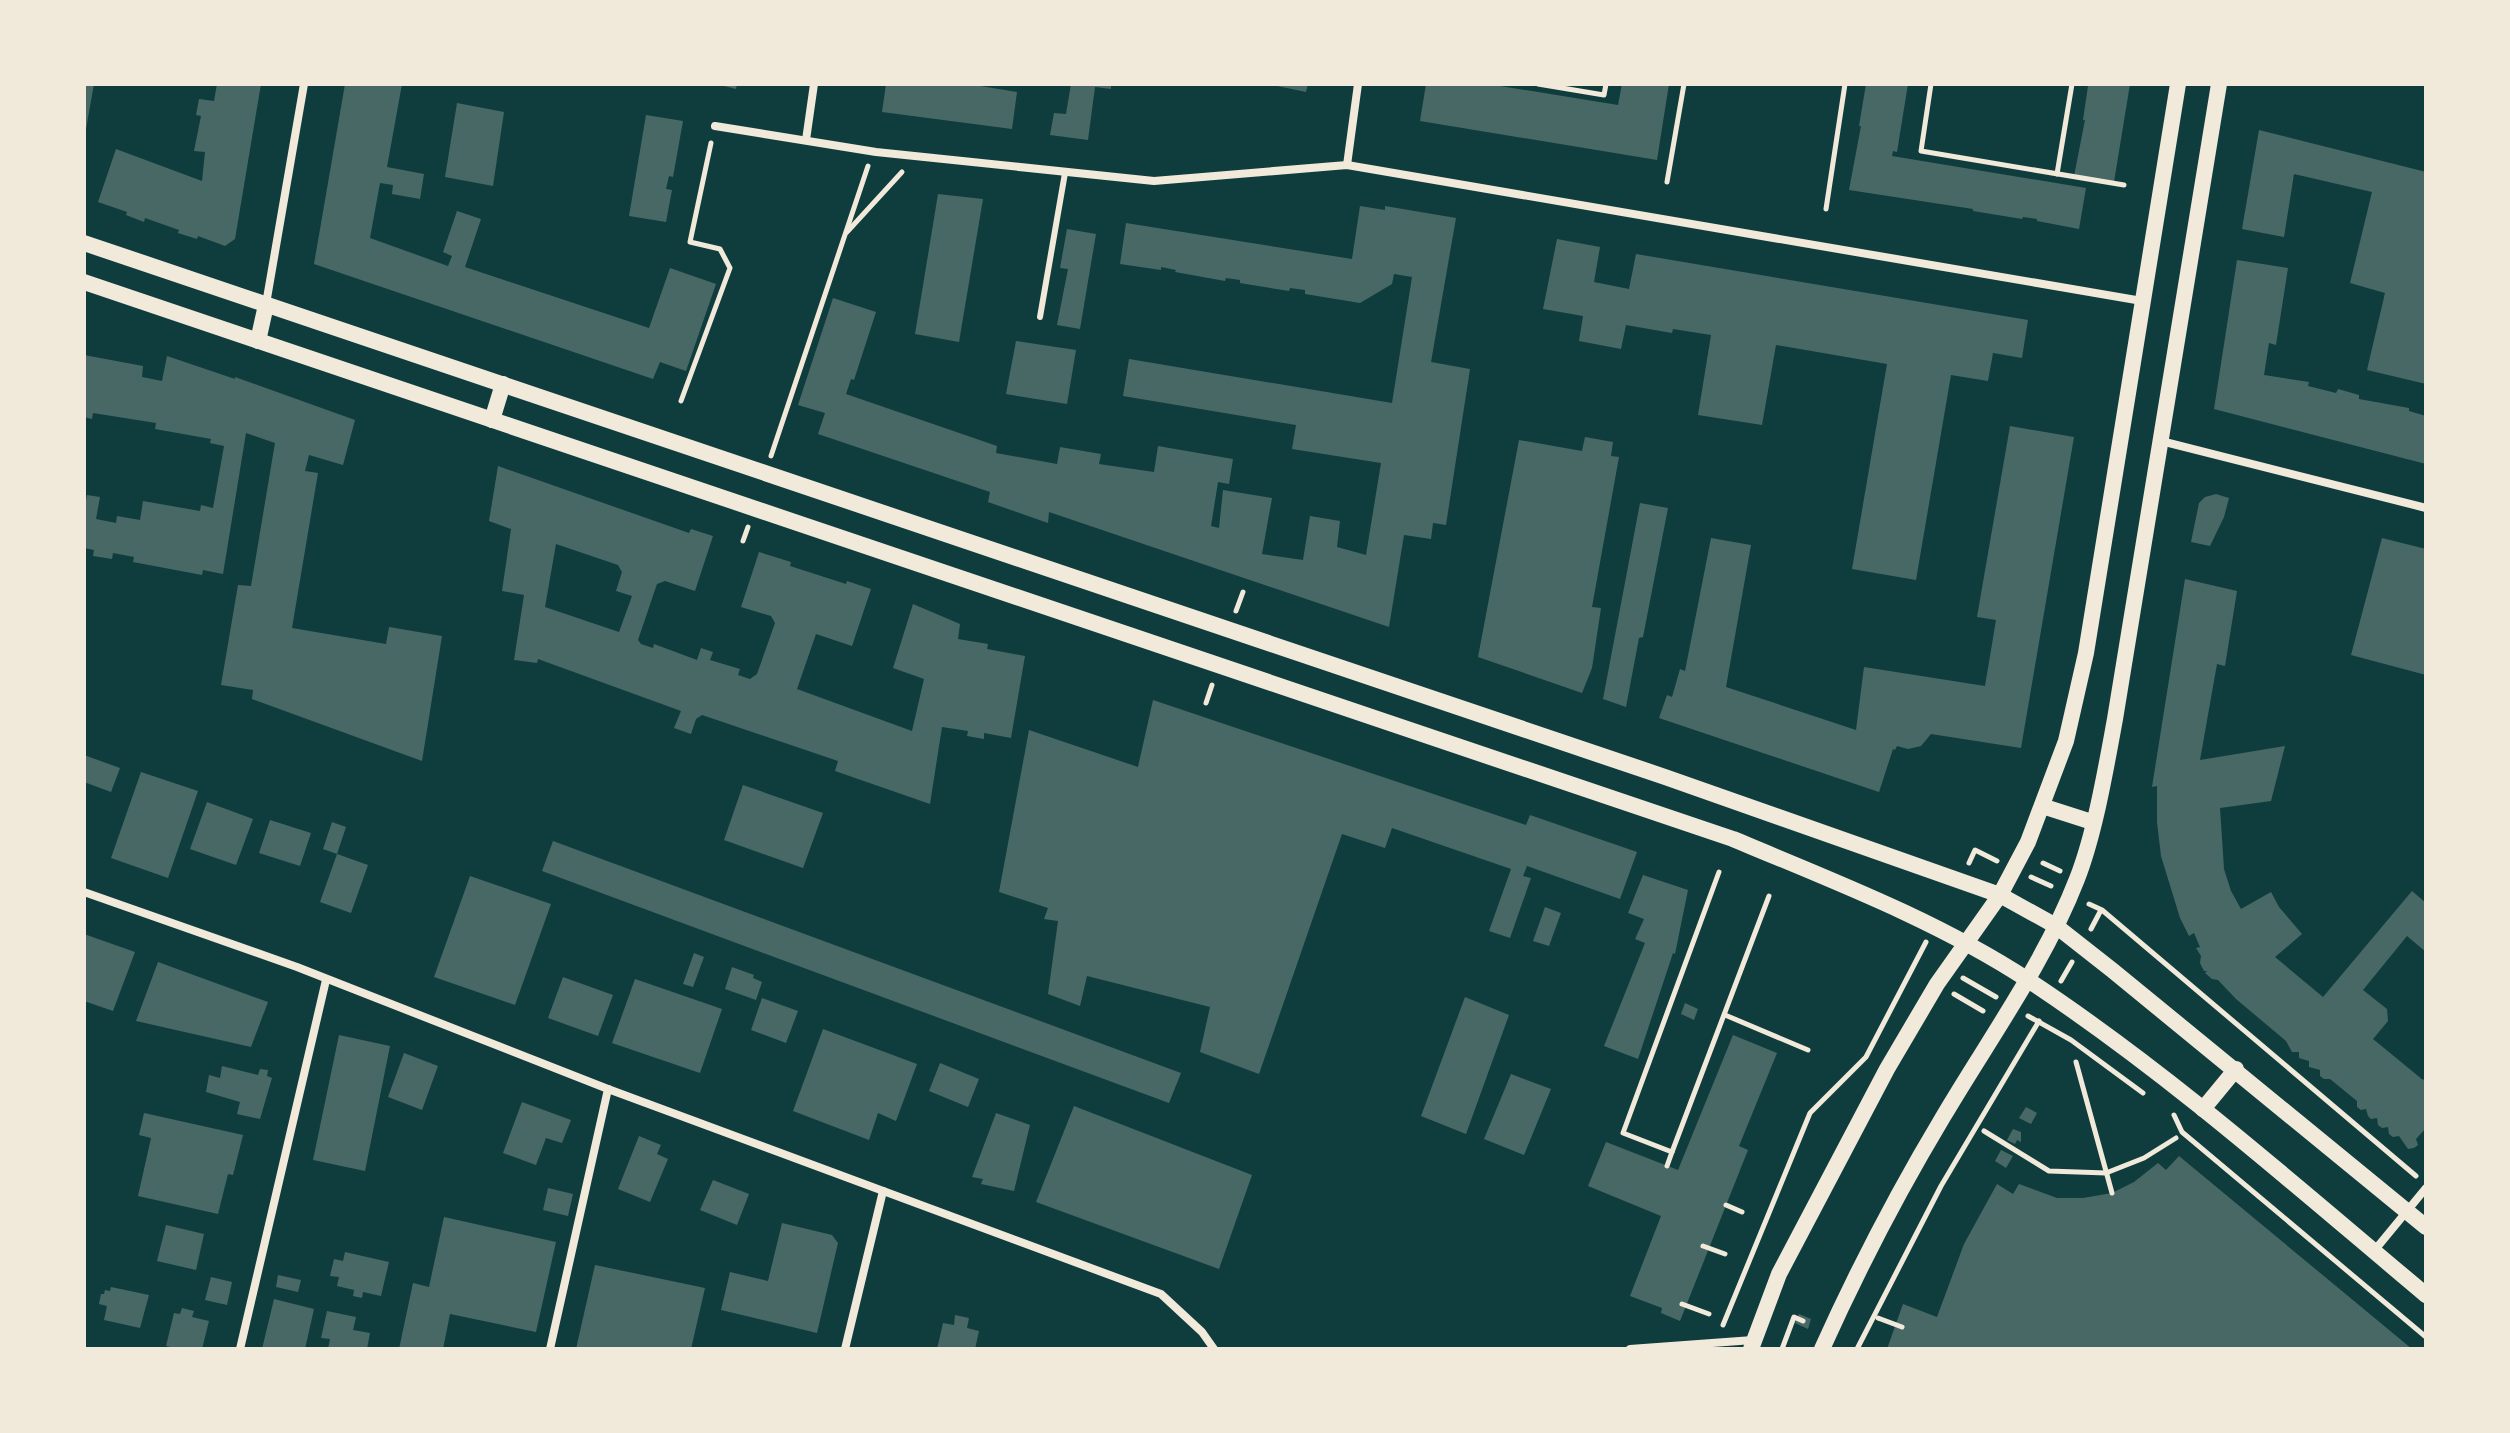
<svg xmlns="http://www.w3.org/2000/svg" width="2510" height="1433" font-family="Roboto,sans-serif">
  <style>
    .building { fill: #486865; fill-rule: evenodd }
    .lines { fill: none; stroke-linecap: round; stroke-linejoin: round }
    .path { stroke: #f1e9da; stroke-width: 5 }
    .service { stroke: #f1e9da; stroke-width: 6 }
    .minor { stroke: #f1e9da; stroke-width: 8 }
    .secondary { stroke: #f1e9da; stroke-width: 16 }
  </style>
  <rect width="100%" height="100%" fill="#0f3d3e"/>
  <g class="building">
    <polygon points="84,84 94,84 86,129 84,128"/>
    <polygon points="217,84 261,84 235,239 225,246 198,236 197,239 178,233 179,230 145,218 144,222 126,215 127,212 98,202 116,149 202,181 205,152 194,151 201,116 196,115 199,99 214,101"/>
    <polygon points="345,84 402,84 387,167 424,174 420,199 392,194 393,185 380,183 370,238 448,266 452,256 443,252 457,211 481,219 465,267 649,328 670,268 716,284 686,371 660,362 653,379 314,264"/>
    <polygon points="716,84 737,84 736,89"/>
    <polygon points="886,84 968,84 1017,92 1012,129 882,112"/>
    <polygon points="1071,84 1111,84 1111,89 1095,87 1088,140 1050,135 1054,113 1066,114"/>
    <polygon points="1267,84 1308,84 1306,92"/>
    <polygon points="1426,84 1488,84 1618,105 1622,84 1669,84 1657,160 1420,121"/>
    <polygon points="1866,84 1908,84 1897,152 1893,151 1892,156 2086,188 2079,229 2037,221 2037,219 2023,217 2022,219 1973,211 1973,209 1849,190 1861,126 1859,126"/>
    <polygon points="2091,84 2130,84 2114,182 2074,176 2085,120 2083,120 2088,86"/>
    <polygon points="457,103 504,112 493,186 445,177"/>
    <polygon points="646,115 683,121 673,177 669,176 666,189 672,190 666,222 629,216"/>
    <polygon points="2259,130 2426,172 2426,384 2367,370 2385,293 2350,283 2372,192 2294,174 2284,237 2242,229"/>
    <polygon points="938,194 983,199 959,342 915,334"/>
    <polygon points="1360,206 1385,210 1385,206 1456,218 1431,362 1470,369 1446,525 1433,523 1431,539 1404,535 1389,627 1049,512 1048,523 988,502 990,492 818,434 825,413 798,405 833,298 876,312 854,380 851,379 846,394 997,446 996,453 1057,464 1060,447 1101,454 1099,464 1154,472 1158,446 1233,459 1229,484 1218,482 1211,526 1219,528 1223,490 1272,498 1262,554 1303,560 1310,516 1340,521 1337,547 1366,555 1381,463 1292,449 1296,425 1123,396 1129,359 1392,403 1412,277 1394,274 1392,284 1360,303 1305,294 1305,290 1290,288 1289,291 1240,283 1240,280 1226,278 1225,281 1175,272 1176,270 1161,267 1161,270 1120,264 1126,223 1352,259"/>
    <polygon points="1067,229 1096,234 1080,329 1057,325 1068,269 1060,268"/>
    <polygon points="1557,239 1600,247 1594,282 1629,289 1636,254 2028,320 2022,358 1993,353 1988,381 1951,375 1916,580 1852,569 1887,364 1776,345 1762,425 1698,415 1711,335 1673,329 1672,333 1626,325 1621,349 1579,341 1583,316 1543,309"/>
    <polygon points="2237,260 2288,268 2276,345 2269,343 2264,375 2309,382 2308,386 2336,393 2338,389 2359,395 2359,399 2409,408 2409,411 2426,416 2426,464 2214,409"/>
    <polygon points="1016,341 1076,350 1067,404 1006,394"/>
    <polygon points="84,355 143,366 142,377 162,381 167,356 235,379 235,377 355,420 343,465 309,455 305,471 318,473 292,628 386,644 389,627 442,636 422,761 252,699 253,690 221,685 238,585 251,586 275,443 246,433 223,574 203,570 202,575 133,562 134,557 113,553 112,559 93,556 94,550 84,548 84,511 87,495 100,497 96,519 116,523 117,516 140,520 143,501 200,511 201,505 213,508 224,446 210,443 211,439 155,429 156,423 93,413 92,419 84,417"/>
    <polygon points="2010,426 2074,437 2021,748 1931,734 1921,746 1908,749 1897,746 1895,750 1893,749 1879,792 1659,718 1667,695 1672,697 1680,669 1685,671 1711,538 1751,545 1726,687 1856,730 1864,667 1985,686 1996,620 1977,617"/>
    <polygon points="1585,437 1613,442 1611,456 1619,457 1592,607 1601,608 1592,668 1582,693 1478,657 1519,440 1582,451"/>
    <path d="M498,466L689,533L691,529L713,536L695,591L665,581L657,584L638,640L641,644L653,648L654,644L697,660L701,648L713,652L710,660L740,669L738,675L750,679L757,674L775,623L771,616L741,607L759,552L791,562L790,566L846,584L847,581L871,589L852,646L816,634L797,689L912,731L924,679L893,668L913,604L960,624L958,639L988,644L987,649L1025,656L1011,738L984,733V739L967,736L968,731L942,727L930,804L835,771L838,761L702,715L696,719L691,734L674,728L681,711L538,659L537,663L514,660L524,595L502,591L511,529L489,521ZM556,544L618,565L622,572L616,591L632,596L619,632L545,607Z"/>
    <polygon points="2216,494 2229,498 2224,517 2210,546 2191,542 2199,503 2205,497"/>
    <polygon points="1640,503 1668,508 1643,637 1639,638 1626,707 1603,699"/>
    <polygon points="2382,538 2426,549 2426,675 2351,655"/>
    <polygon points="2185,579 2237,591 2225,666 2217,664 2200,760 2285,746 2271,801 2220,808 2224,869 2231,891 2241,909 2271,892 2279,907 2302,934 2275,957 2323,997 2412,891 2426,903 2426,952 2407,936 2363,990 2387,1009 2388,1021 2373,1039 2423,1080 2426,1076 2426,1128 2416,1139 2418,1145 2414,1148 2408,1149 2399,1136 2393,1137 2389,1134 2388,1127 2382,1128 2378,1125 2377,1118 2371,1119 2368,1116 2366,1109 2361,1110 2357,1107 2357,1101 2330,1079 2324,1079 2320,1076 2320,1070 2309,1067 2309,1061 2299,1058 2299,1052 2292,1052 2286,1041 2236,999 2218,980 2212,979 2205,973 2207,971 2204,971 2200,963 2201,956 2196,948 2200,947 2194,933 2189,936 2180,918 2161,856 2157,822 2157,786 2152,787"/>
    <polygon points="1153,700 1526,825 1530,815 1637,852 1620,899 1527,866 1523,876 1531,878 1510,938 1489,931 1511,869 1392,828 1385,848 1342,834 1259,1074 1200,1052 1210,1007 1087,976 1080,1006 1048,994 1058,921 1044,919 1048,908 999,892 1029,730 1138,767"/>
    <polygon points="84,755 120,768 111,792 84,782"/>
    <polygon points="141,772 198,791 168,878 111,858"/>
    <polygon points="743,785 823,813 803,868 724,840"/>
    <polygon points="207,802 253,819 236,865 190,849"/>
    <polygon points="270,820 311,833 300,866 259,853"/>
    <polygon points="332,822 346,827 337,854 323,849"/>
    <polygon points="553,841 1181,1073 1169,1103 542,871"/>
    <polygon points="337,854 368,865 351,913 320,902"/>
    <polygon points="1643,875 1688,890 1675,954 1673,953 1638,1059 1604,1046 1645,943 1635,939 1644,919 1628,913"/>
    <polygon points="470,876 551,904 515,1005 434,977"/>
    <polygon points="1545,907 1561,913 1549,946 1533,941"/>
    <polygon points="84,934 135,952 113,1011 84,1001"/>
    <polygon points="694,953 704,957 693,987 683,984"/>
    <polygon points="158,962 268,1002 251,1047 136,1021"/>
    <polygon points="732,967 754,975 753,978 762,982 756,1000 725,989"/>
    <polygon points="563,977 613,995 598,1036 548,1018"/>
    <polygon points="635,979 722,1009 700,1073 612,1043"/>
    <polygon points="1465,997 1509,1015 1466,1134 1421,1116"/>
    <polygon points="762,998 798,1011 786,1043 751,1030"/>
    <polygon points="1685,1003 1698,1009 1694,1020 1681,1014"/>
    <polygon points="823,1029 917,1064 896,1121 878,1113 869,1140 793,1111"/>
    <polygon points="339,1035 390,1046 365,1171 313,1160"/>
    <polygon points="1733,1035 1777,1053 1739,1146 1748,1150 1680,1321 1661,1313 1662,1308 1630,1296 1661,1216 1588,1186 1606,1142 1678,1170"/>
    <polygon points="404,1053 438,1066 422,1110 388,1097"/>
    <polygon points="940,1063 979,1079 968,1107 929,1091"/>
    <polygon points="222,1066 258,1075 260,1069 268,1070 267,1076 272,1078 260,1119 237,1114 240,1102 206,1092 209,1075 220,1078"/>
    <polygon points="1511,1074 1551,1089 1524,1155 1484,1139"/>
    <polygon points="522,1102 571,1120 562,1143 546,1138 536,1165 503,1153"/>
    <polygon points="1074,1106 1252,1175 1219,1269 1036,1202"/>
    <polygon points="2026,1107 2037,1113 2031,1124 2019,1118"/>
    <polygon points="144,1113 243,1135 233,1175 228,1174 218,1214 138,1196 151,1138 139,1135"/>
    <polygon points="996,1113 1030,1125 1014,1191 981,1184 983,1179 972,1177"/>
    <polygon points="2013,1129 2021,1132 2021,1142 2017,1140 2015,1144 2007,1140"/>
    <polygon points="639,1136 661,1145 657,1154 668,1159 650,1202 618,1189"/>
    <polygon points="2001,1150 2013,1156 2006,1168 1995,1161"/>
    <polygon points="2179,1156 2412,1349 1887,1349 1903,1304 1937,1317 1964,1244 1997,1184 2013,1194 2019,1184 2057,1198 2083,1198 2112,1193 2134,1182 2158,1163 2166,1170"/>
    <polygon points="713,1180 749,1194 737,1225 700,1210"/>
    <polygon points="548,1188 573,1194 568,1216 543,1210"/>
    <polygon points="444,1217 556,1242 536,1332 450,1314 443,1349 399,1349 413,1283 429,1287"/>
    <polygon points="782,1223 832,1235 838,1243 817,1333 721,1310 730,1272 768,1281"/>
    <polygon points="166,1225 204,1234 196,1270 157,1261"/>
    <polygon points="345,1252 389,1262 381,1296 363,1292 362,1298 353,1296 354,1290 337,1286 339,1277 330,1276 334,1259 343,1261"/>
    <polygon points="595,1265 705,1288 691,1349 576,1349"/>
    <polygon points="278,1275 301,1280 298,1292 276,1287"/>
    <polygon points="211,1277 232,1282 227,1305 205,1300"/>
    <polygon points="111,1287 149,1295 140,1328 104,1320 107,1306 99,1304 101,1294 104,1294 105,1290 110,1291"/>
    <polygon points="274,1299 314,1309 305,1349 262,1349"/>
    <polygon points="182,1308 194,1311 192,1317 209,1321 202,1349 179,1349 166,1346 174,1313 180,1314"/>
    <polygon points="327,1311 356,1317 353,1330 370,1333 367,1349 328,1349 330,1339 321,1338"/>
    <polygon points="1799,1314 1811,1319 1808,1329 1795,1323"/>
    <polygon points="955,1315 969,1318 967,1328 979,1331 975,1349 937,1349 943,1323 954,1325"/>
  </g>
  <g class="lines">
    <g class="path">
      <polyline points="1538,84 1604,95 1606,84"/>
      <polyline points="1931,84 1921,151 2124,185"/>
      <polyline points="2057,174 2072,84"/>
      <polyline points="1667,182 1684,84"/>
      <polyline points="1826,209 1845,84"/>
      <polyline points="847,232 902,172"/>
      <polyline points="681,401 730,268 720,249 690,242 711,143"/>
      <polyline points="771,456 868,166"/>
      <polyline points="743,541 748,527"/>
      <polyline points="1236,611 1243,592"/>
      <polyline points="1206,703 1212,685"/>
      <polyline points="1969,863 1975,850 1997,861"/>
      <polyline points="2043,863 2060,871"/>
      <polyline points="2031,877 2051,886"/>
      <polyline points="2089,904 2102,910 2416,1176"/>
      <polyline points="2091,929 2101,910"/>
      <polyline points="1963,978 1996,997"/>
      <polyline points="2061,981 2072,962"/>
      <polyline points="1954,994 1983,1011"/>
      <polyline points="1725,1015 1808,1050"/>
      <polyline points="2028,1016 2071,1040 2143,1093"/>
      <polyline points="2076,1062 2112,1193"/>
      <polyline points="2174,1115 2182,1132 2426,1337"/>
      <polyline points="1984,1131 2049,1171 2106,1173 2144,1158 2176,1138"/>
      <polyline points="1672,1152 1769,896"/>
      <polyline points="1667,1166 1672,1152 1623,1133 1719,872"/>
      <polyline points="1726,1205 1742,1212"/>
      <polyline points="1703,1246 1725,1254"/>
      <polyline points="1682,1304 1709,1314"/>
      <polyline points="1878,1318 1902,1327"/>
      <polyline points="1723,1325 1810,1113 1866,1057 1926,942"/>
      <polyline points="1782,1349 1794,1317 1803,1321"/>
      <polyline points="1857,1349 1941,1186 2039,1021"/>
    </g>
    <polyline class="service" points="1040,317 1065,173"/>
    <g class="minor">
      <polyline points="715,126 876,152 1154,181 1347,165 2142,301"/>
      <polyline points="806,140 814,84"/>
      <polyline points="1347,165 1358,84"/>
      <polyline points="266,304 304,84"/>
      <polyline points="2161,441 2426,508"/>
      <polyline points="84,892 297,967 608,1089 1161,1294 1202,1332 1214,1349"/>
      <polyline points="2374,1251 2426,1188"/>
      <polyline points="240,1349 326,980"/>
      <polyline points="550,1349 608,1089"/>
      <polyline points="845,1349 883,1191"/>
      <polyline points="1630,1349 1753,1340"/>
    </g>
    <g class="secondary">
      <polyline points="84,243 1665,777 2000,895 2056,926 2112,970 2426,1227"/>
      <path d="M84,282L1733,839C1833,881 1936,920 2028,980C2169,1073 2297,1187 2426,1295"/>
      <polyline points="258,341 266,305"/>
      <polyline points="492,420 503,384"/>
      <polyline points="2042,806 2092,822"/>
      <polyline points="2203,1109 2236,1069"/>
      <polyline points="1751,1349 1779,1274 1887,1069 1937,984 2000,895 2028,842 2066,741 2086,653 2178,84"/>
      <path d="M1822,1349C1858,1269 1898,1192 1943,1117C1989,1039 2044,964 2077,879C2095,833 2106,768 2115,719L2219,84"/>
    </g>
  </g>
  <rect width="2510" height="1433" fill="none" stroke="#f1e9da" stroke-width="172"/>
</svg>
